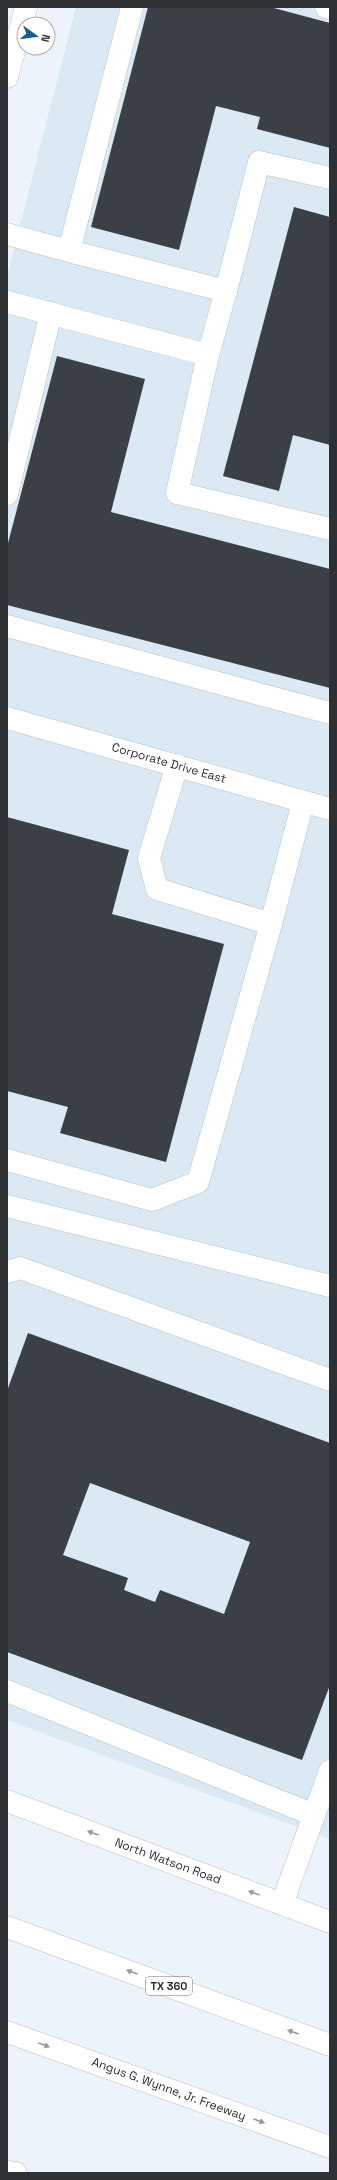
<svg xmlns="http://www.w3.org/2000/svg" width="337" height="2180" font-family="'Space Grotesk',sans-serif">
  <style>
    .built { fill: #dbe9f5 }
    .building { fill: #3a4045; fill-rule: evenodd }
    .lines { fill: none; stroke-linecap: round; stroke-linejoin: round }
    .minor-casing { stroke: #bac1c8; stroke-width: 23 }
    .major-casing { stroke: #bac1c8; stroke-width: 23 }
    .highway-casing { stroke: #bac1c8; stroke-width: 23 }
    .minor { stroke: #fff; stroke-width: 22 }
    .major { stroke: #fff; stroke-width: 22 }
    .highway { stroke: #fff; stroke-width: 22 }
    .oneway { fill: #96989a }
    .labels { text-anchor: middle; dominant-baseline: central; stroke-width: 4; stroke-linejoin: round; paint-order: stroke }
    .shield { fill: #fff; stroke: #6d6f71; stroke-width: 1 }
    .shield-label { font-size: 11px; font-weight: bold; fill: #2e3134 }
    .street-label { font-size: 12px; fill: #2e3134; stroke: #fff }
  </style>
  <rect width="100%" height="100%" fill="#ecf3fa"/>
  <polygon class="built" points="76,7 330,7 330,1839 7,1720 7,276"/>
  <g class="building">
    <polygon points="148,7 270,7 330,23 330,148 257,129 260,117 216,106 179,250 91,227"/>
    <polygon points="294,207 330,217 330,445 293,435 279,491 223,476"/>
    <polygon points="57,356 145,379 111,512 330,569 330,688 7,605 7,547"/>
    <polygon points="7,817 129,850 112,914 224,944 166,1162 60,1133 68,1107 7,1091"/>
    <path d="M28,1333L330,1443V1685L302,1760L7,1652V1391ZM90,1483L250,1542L224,1614L160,1590L155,1602L124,1590L128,1578L63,1555Z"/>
  </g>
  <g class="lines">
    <defs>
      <g id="minor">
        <polyline points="326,7 330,8"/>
        <polyline points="7,77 26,7"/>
        <polyline points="7,234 69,251 132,7"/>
        <polyline points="69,251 226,291 259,162 330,178"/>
        <polyline points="7,302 208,355 177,493 330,529"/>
        <polyline points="208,355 226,291"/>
        <polyline points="7,494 51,313"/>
        <polyline points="7,626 330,713"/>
        <polyline points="7,718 330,809"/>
        <polyline points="177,765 149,858 157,889 271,924"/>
        <polyline points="7,1160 152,1200 198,1182 271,924 303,802"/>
        <polyline points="7,1206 330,1286"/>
        <polyline points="7,1272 20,1268 330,1380"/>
        <polyline points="7,1691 314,1815"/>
        <polyline points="282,1904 330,1771"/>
      </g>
      <polyline id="major" points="7,1801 330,1922"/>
      <g id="highway">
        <polyline points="7,1927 330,2045"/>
        <polyline points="7,2032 330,2147"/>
        <polyline points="7,2172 16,2173"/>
      </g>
    </defs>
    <use href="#minor" class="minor-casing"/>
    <use href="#major" class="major-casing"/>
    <use href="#highway" class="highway-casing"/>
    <use href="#minor" class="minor"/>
    <use href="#major" class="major"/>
    <use href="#highway" class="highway"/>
  </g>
  <defs><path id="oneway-solid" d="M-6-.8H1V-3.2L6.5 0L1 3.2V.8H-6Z"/></defs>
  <g class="oneway">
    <use href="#oneway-solid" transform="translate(93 1833) rotate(-160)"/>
    <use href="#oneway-solid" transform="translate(254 1893) rotate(-160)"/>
    <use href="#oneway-solid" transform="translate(132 1972) rotate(-160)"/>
    <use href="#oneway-solid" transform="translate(293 2032) rotate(-160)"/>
    <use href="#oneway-solid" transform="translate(44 2045) rotate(20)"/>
    <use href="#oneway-solid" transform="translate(259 2121) rotate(20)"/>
  </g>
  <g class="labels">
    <rect class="shield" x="146" y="1977" width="46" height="18" rx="3"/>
    <g class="shield-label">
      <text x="169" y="1986">TX 360</text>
    </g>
    <g class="street-label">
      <text transform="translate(169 763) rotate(16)">Corporate Drive East</text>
      <text transform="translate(168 1861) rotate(20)">North Watson Road</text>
      <text transform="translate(169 2089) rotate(20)">Angus G. Wynne, Jr. Freeway</text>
    </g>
  </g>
  <rect width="337" height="2180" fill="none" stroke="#2e3134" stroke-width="16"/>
  <g transform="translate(36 36) rotate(104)"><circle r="19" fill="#ffffff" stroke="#abadae"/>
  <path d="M0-3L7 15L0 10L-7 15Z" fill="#1a5c91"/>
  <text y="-6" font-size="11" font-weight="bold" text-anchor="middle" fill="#2e3134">N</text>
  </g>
</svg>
